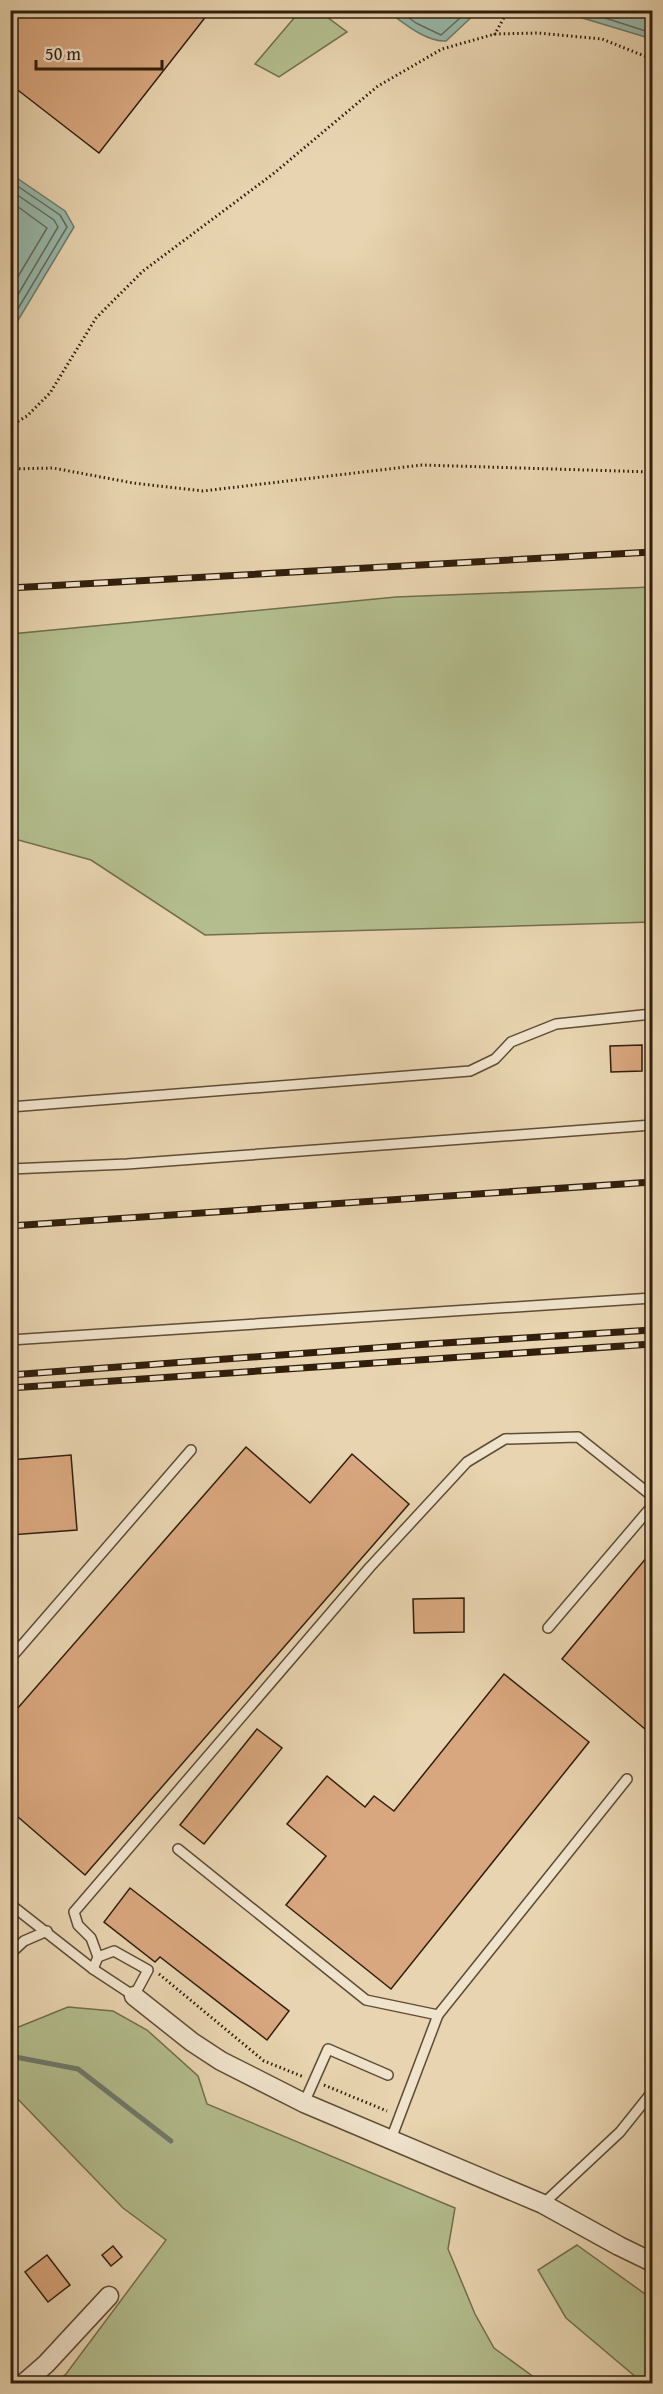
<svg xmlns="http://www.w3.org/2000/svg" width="663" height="2394" font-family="'Gentium Book Plus',serif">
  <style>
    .green { fill: #b3bd8e; stroke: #726e4d; stroke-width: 1.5 }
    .water { fill: #97b8ab; stroke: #6e7a6b; stroke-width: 1.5 }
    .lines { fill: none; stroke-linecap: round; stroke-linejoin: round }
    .shore { stroke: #646b5c; stroke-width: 1.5 }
    .stream { stroke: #6e7a6b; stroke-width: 5 }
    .building { fill: #d9a77f; stroke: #311e0c; stroke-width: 1.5 }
    .service-casing { stroke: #5f4c35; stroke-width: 12 }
    .minor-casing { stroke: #5f4c35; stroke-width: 21 }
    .path { stroke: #311e0c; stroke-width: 3; stroke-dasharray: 1.5 3; stroke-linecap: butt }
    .service { stroke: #f0e3cc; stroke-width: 9 }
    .minor { stroke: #f0e3cc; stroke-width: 18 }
    .rail-casing { stroke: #311e0c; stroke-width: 7 }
    .rail { stroke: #f0e3cc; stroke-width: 4.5; stroke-dasharray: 14; stroke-linecap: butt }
  </style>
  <rect width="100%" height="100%" fill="#e8d4b0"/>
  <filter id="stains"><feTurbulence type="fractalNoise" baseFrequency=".00333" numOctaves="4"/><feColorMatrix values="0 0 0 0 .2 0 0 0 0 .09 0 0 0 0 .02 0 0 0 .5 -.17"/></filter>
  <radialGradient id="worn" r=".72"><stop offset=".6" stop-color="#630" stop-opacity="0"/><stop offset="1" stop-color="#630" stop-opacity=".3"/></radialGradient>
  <g class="green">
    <polygon points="300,11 319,11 347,32 279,77 255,64"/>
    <polygon points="652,587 652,922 205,935 91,860 11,838 11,634 396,597"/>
    <polygon points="68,2007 113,2011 147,2030 198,2076 207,2104 455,2208 448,2249 475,2314 494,2348 542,2383 55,2383 66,2374 166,2240 123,2208 11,2092 11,2030"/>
    <polygon points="577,2245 652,2299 652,2383 643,2383 566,2318 538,2270"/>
  </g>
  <g class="water">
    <path d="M387,11H478L446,41C425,42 403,22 387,11Z"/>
    <polygon points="636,11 652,13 652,39 576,16 572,11"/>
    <polygon points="11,174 65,211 74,227 11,332"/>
  </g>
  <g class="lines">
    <g class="shore">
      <polyline points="398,10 416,23 441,35 469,10"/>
      <polyline points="580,10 652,33"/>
      <polyline points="10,181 60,215 67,227 10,322"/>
      <polyline points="10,190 54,220 58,227 10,308"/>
      <polyline points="10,201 47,228 10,290"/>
    </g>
    <polyline class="stream" points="10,2056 78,2069 171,2141"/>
  </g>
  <g class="building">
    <polygon points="10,10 211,10 99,153 10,84"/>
    <polygon points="642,1045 642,1071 611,1072 610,1046"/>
    <polygon points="246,1447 310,1503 352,1454 409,1504 85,1875 10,1810 10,1717"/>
    <polygon points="71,1455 77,1530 10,1535 10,1460"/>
    <polygon points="652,1551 652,1735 562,1659"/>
    <polygon points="464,1598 464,1632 414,1633 413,1599"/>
    <polygon points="504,1674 589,1742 391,1989 286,1905 326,1856 287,1824 327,1776 365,1807 374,1796 394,1811"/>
    <polygon points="257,1729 282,1748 204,1844 180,1825"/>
    <polygon points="130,1888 289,2011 267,2040 160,1957 155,1962 104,1922"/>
    <polygon points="113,2246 122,2257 111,2266 102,2255"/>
    <polygon points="47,2255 70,2285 48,2302 25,2272"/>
  </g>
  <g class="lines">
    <defs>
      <g id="service">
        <polyline points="10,1107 470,1071 495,1059 511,1042 556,1024 652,1014"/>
        <polyline points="10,1169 127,1164 652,1125"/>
        <polyline points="10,1340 652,1298"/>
        <polyline points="548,1628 652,1506"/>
        <polyline points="10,1659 191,1450"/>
        <polyline points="178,1849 366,2000 438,2015 391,2139"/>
        <polyline points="10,1904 93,1969 134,1996 148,1970 114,1951 98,1957"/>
        <polyline points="10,1954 24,1941 47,1931"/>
        <polyline points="93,1969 98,1957 91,1938 78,1925 74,1912 370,1567 467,1462 505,1439 578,1437 652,1496"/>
        <polyline points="438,2015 627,1779"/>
        <polyline points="304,2103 328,2049 388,2075"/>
        <polyline points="543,2204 620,2132 652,2092"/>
      </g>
      <g id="minor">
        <polyline points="134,1996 192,2042 221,2061 304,2103 543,2204 619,2246 652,2262"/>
        <polyline points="23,2384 46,2364 109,2296"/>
      </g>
    </defs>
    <use href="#service" class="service-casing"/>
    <use href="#minor" class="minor-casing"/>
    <g class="path">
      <polyline points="508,10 495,34 538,33 602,39 652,59"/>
      <polyline points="10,426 27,416 50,393 96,318 143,271 273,174 378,86 442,49 495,34"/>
      <polyline points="10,469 53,468 133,483 203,491 422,465 652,472"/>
      <polyline points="159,1974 264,2061 304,2077"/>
      <polyline points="324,2085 387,2111"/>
    </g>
    <use href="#service" class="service"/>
    <use href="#minor" class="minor"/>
    <defs>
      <g id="rail">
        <polyline points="10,588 652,552"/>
        <polyline points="10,1226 652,1182"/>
        <polyline points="10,1375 428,1344 652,1330"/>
        <polyline points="10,1388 652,1344"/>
      </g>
    </defs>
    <use href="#rail" class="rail-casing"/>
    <use href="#rail" class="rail"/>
  </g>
  <rect width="663" height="2394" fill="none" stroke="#e8d4b0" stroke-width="36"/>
  <rect x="12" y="12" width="639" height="2370" fill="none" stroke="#311e0c" stroke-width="3"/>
  <rect x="18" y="18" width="627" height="2358" fill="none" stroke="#311e0c" stroke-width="1.5"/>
  <path d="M36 60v9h126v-9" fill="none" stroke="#311e0c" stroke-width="3"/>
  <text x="45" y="60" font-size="18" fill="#311e0c" stroke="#f0e3cc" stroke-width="4.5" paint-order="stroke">50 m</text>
  <rect width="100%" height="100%" filter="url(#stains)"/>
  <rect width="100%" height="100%" fill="url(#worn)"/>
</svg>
